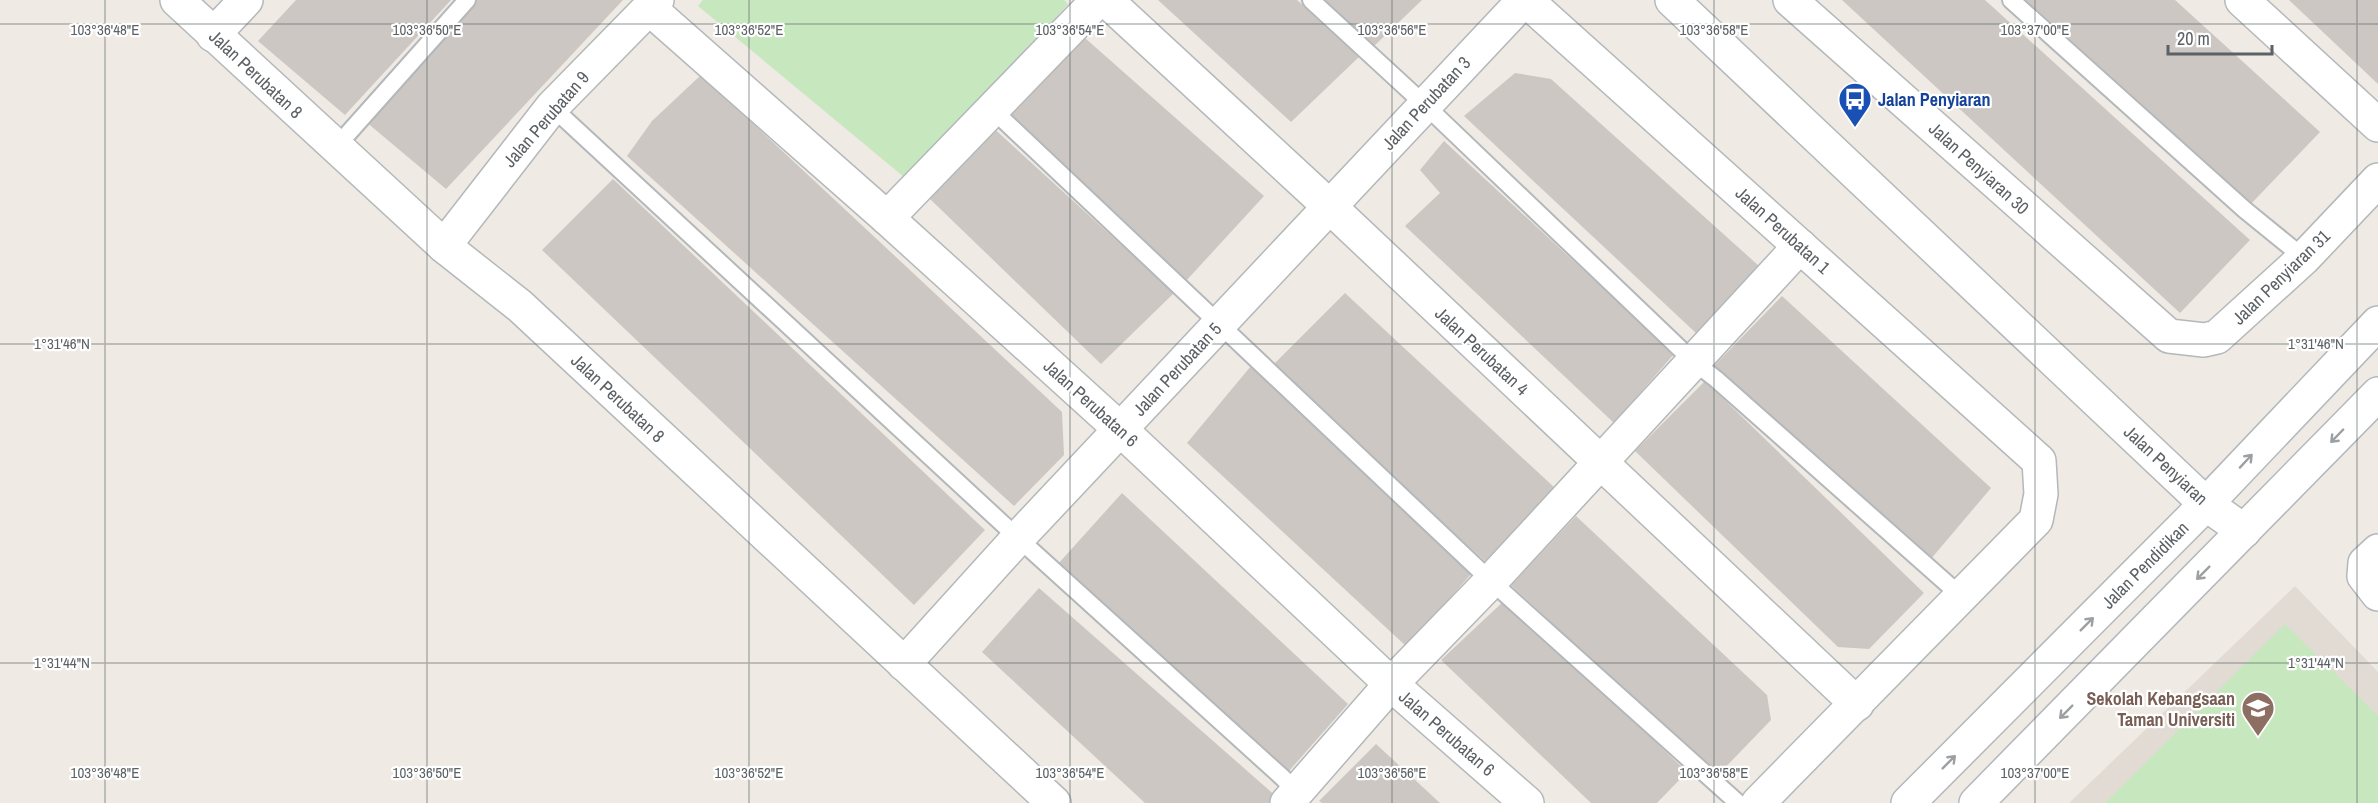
<svg xmlns="http://www.w3.org/2000/svg" width="2378" height="803" font-family="'Archivo Narrow',sans-serif">
  <style>
    .education { fill: #e1dbd4 }
    .green { fill: #c7e7bf }
    .building { fill: #ccc7c3 }
    .lines { fill: none; stroke-linecap: round; stroke-linejoin: round }
    .service-casing { stroke: #b4b8bb; stroke-width: 20 }
    .minor-casing { stroke: #b4b8bb; stroke-width: 36 }
    .tertiary-casing { stroke: #b4b8bb; stroke-width: 36 }
    .secondary-casing { stroke: #b3b8bc; stroke-width: 36 }
    .service { stroke: #fff; stroke-width: 16 }
    .minor { stroke: #fff; stroke-width: 33 }
    .tertiary { stroke: #fff; stroke-width: 33 }
    .secondary { stroke: #fff; stroke-width: 33 }
    .oneway { stroke: #9da0a3 }
    .ticks { fill: none; stroke: #5c6165; stroke-width: 1.5; stroke-opacity: 0.45 }
    .labels { text-anchor: middle; dominant-baseline: central; stroke-width: 4.5; stroke-linejoin: round; paint-order: stroke }
    .street-label { font-size: 18px; fill: #5c6165; stroke: #fff }
    .transit-label { font-size: 18px; font-weight: bold; fill: #164399; stroke: #fff; text-anchor: start }
    .education-label { font-size: 18px; font-weight: bold; fill: #785e54; stroke: #fff; text-anchor: end }
    .ticks-label { font-size: 15px; text-anchor: middle; fill: #5c6165; stroke: #fff; stroke-width: 4.5; stroke-linejoin: round; paint-order: stroke }
  </style>
  <rect width="100%" height="100%" fill="#efeae3"/>
  <polygon class="education" points="2295,586 2378,672 2378,803 2069,803"/>
  <g class="green">
    <polygon points="703,0 1064,0 1068,4 910,182 698,6"/>
    <polygon points="2285,624 2378,716 2378,803 2105,803"/>
  </g>
  <g class="building">
    <polygon points="296,0 451,0 345,115 258,41"/>
    <polygon points="477,0 623,0 446,189 365,121"/>
    <polygon points="1158,0 1297,0 1360,56 1291,122"/>
    <polygon points="1321,0 1422,0 1372,48"/>
    <polygon points="1842,0 1985,0 2250,240 2180,313"/>
    <polygon points="2016,0 2175,0 2320,132 2247,208"/>
    <polygon points="2289,0 2378,0 2378,84"/>
    <polygon points="1077,31 1264,196 1185,282 1003,109"/>
    <polygon points="1515,73 1551,79 1759,266 1697,334 1464,116"/>
    <polygon points="701,75 1062,412 1064,455 1014,506 627,156 652,121"/>
    <polygon points="989,124 1174,293 1101,364 930,199"/>
    <polygon points="1444,141 1674,354 1614,423 1405,226 1440,193 1420,170"/>
    <polygon points="613,179 985,530 914,605 542,250"/>
    <polygon points="1345,293 1556,489 1485,561 1271,367"/>
    <polygon points="1782,296 1991,488 1930,560 1714,366"/>
    <polygon points="1251,366 1472,573 1407,647 1187,443"/>
    <polygon points="1705,381 1924,593 1869,649 1838,647 1635,451"/>
    <polygon points="1122,493 1348,704 1289,771 1058,564"/>
    <polygon points="1576,516 1767,695 1771,720 1717,776 1511,585"/>
    <polygon points="1039,588 1278,798 1274,803 1145,803 982,652"/>
    <polygon points="1506,599 1687,772 1657,803 1591,803 1441,660"/>
    <polygon points="1376,744 1440,803 1322,803 1319,801"/>
  </g>
  <g class="lines">
    <defs>
      <g id="service">
        <polyline points="1311,0 1425,105 1694,362 1716,379 1961,596"/>
        <polyline points="2011,0 2245,210 2304,258"/>
        <polyline points="552,107 1018,538 1283,778 1299,795"/>
        <polyline points="993,110 1491,581 1738,803"/>
        <polyline points="336,147 467,0"/>
      </g>
      <g id="minor">
        <polyline points="177,0 444,246 520,306 1054,803"/>
        <polyline points="1106,0 1329,206 1857,704"/>
        <polyline points="1526,0 2039,461 2041,494 2036,520 1758,803"/>
        <polyline points="1790,0 2169,336 2204,340 2217,337 2304,258 2378,180"/>
        <polyline points="2242,0 2378,125"/>
        <polyline points="649,8 887,218 1120,429 1391,684 1527,803"/>
        <polyline points="213,35 246,0"/>
        <polyline points="887,218 1098,0"/>
        <polyline points="444,246 552,107 657,0"/>
        <polyline points="2378,551 2365,563 2364,576 2378,594"/>
        <polyline points="904,664 1018,538 1524,0"/>
        <polyline points="1287,803 1391,684 1491,581 1800,246"/>
      </g>
      <polyline id="tertiary" points="1672,0 2206,504 2244,531"/>
      <g id="secondary">
        <polyline points="1908,803 2206,504 2378,323"/>
        <polyline points="1976,803 2378,394"/>
      </g>
    </defs>
    <use href="#service" class="service-casing"/>
    <use href="#minor" class="minor-casing"/>
    <use href="#tertiary" class="tertiary-casing"/>
    <use href="#secondary" class="secondary-casing"/>
    <use href="#service" class="service"/>
    <use href="#minor" class="minor"/>
    <use href="#tertiary" class="tertiary"/>
    <use href="#secondary" class="secondary"/>
  </g>
  <defs><path id="oneway-shaft" d="M-6 0H5M1.5-3L5.5 0L1.5 3" fill="none" stroke-width="1.6" stroke-linecap="round" stroke-linejoin="round" transform="scale(1.5)"/></defs>
  <g class="oneway">
    <use href="#oneway-shaft" transform="translate(2337 436) rotate(134)"/>
    <use href="#oneway-shaft" transform="translate(2246 461) rotate(-47)"/>
    <use href="#oneway-shaft" transform="translate(2203 573) rotate(135)"/>
    <use href="#oneway-shaft" transform="translate(2087 624) rotate(-45)"/>
    <use href="#oneway-shaft" transform="translate(2066 712) rotate(135)"/>
    <use href="#oneway-shaft" transform="translate(1949 762) rotate(-45)"/>
  </g>
  <path class="ticks" d="M105,0V803M427,0V803M749,0V803M1070,0V803M1392,0V803M1714,0V803M2035,0V803M2357,0V803M0,24H2378M0,344H2378M0,663H2378"/>
  <defs>
    <symbol id="bus-pin" viewBox="-11 -11 22 30"><path d="M0 17L-7.5 6A9.5 9.5 0 1 1 7.5 6Z" fill="#1a4fb4" stroke="#fff"/><path d="M-5-6H5V4H4V6H2V4H-2V6H-4V4H-5ZM-3.5-4V0h7V-4ZM-3.5 1.2v1.5H-2V1.2ZM2 1.2v1.5H3.5V1.2Z" fill="#fff"/></symbol>
    <symbol id="school-pin" viewBox="-11 -11 22 30"><path d="M0 17L-7.5 6A9.5 9.5 0 1 1 7.5 6Z" fill="#8d6e63" stroke="#fff"/><path d="M0-5L7-2L0 1L-7-2ZM-4 1L0 2.5L4 1V4Q0 6-4 4Z" fill="#fff"/></symbol>
  </defs>
  <g fill-rule="evenodd">
    <use href="#bus-pin" x="1836" y="80" width="38" height="52"/>
    <use href="#school-pin" x="2239" y="689" width="38" height="52"/>
  </g>
  <g class="labels">
    <g class="street-label">
      <text transform="translate(256 74) rotate(43)">Jalan Perubatan 8</text>
      <text transform="translate(1426 103) rotate(-47)">Jalan Perubatan 3</text>
      <text transform="translate(546 119) rotate(-49)">Jalan Perubatan 9</text>
      <text transform="translate(1979 168) rotate(42)">Jalan Penyiaran 30</text>
      <text transform="translate(1783 230) rotate(42)">Jalan Perubatan 1</text>
      <text transform="translate(2281 277) rotate(-44)">Jalan Penyiaran 31</text>
      <text transform="translate(1482 351) rotate(43)">Jalan Perubatan 4</text>
      <text transform="translate(1177 369) rotate(-47)">Jalan Perubatan 5</text>
      <text transform="translate(618 398) rotate(43)">Jalan Perubatan 8</text>
      <text transform="translate(1091 403) rotate(42)">Jalan Perubatan 6</text>
      <text transform="translate(2166 465) rotate(43)">Jalan Penyiaran</text>
      <text transform="translate(2145 565) rotate(-45)">Jalan Pendidikan</text>
      <text transform="translate(1447 733) rotate(41)">Jalan Perubatan 6</text>
    </g>
    <g class="transit-label">
      <text x="1878" y="99">Jalan Penyiaran</text>
    </g>
    <g class="education-label">
      <text x="2235" y="698">Sekolah Kebangsaan<tspan x="2235" dy="21">Taman Universiti</tspan></text>
    </g>
  </g>
  <g class="ticks-label">
    <text x="105" y="35">103°36'48"E</text>
    <text x="427" y="35">103°36'50"E</text>
    <text x="749" y="35">103°36'52"E</text>
    <text x="1070" y="35">103°36'54"E</text>
    <text x="1392" y="35">103°36'56"E</text>
    <text x="1714" y="35">103°36'58"E</text>
    <text x="2035" y="35">103°37'00"E</text>
    <text x="62" y="349">1°31'46"N</text>
    <text x="2316" y="349">1°31'46"N</text>
    <text x="62" y="668">1°31'44"N</text>
    <text x="2316" y="668">1°31'44"N</text>
    <text x="105" y="778">103°36'48"E</text>
    <text x="427" y="778">103°36'50"E</text>
    <text x="749" y="778">103°36'52"E</text>
    <text x="1070" y="778">103°36'54"E</text>
    <text x="1392" y="778">103°36'56"E</text>
    <text x="1714" y="778">103°36'58"E</text>
    <text x="2035" y="778">103°37'00"E</text>
  </g>
  <path d="M2168 45v9h104v-9" fill="none" stroke="#5c6165" stroke-width="3"/>
  <text x="2177" y="45" font-size="18" fill="#5c6165" stroke="#ffffff" stroke-width="4.5" paint-order="stroke">20 m</text>
</svg>
